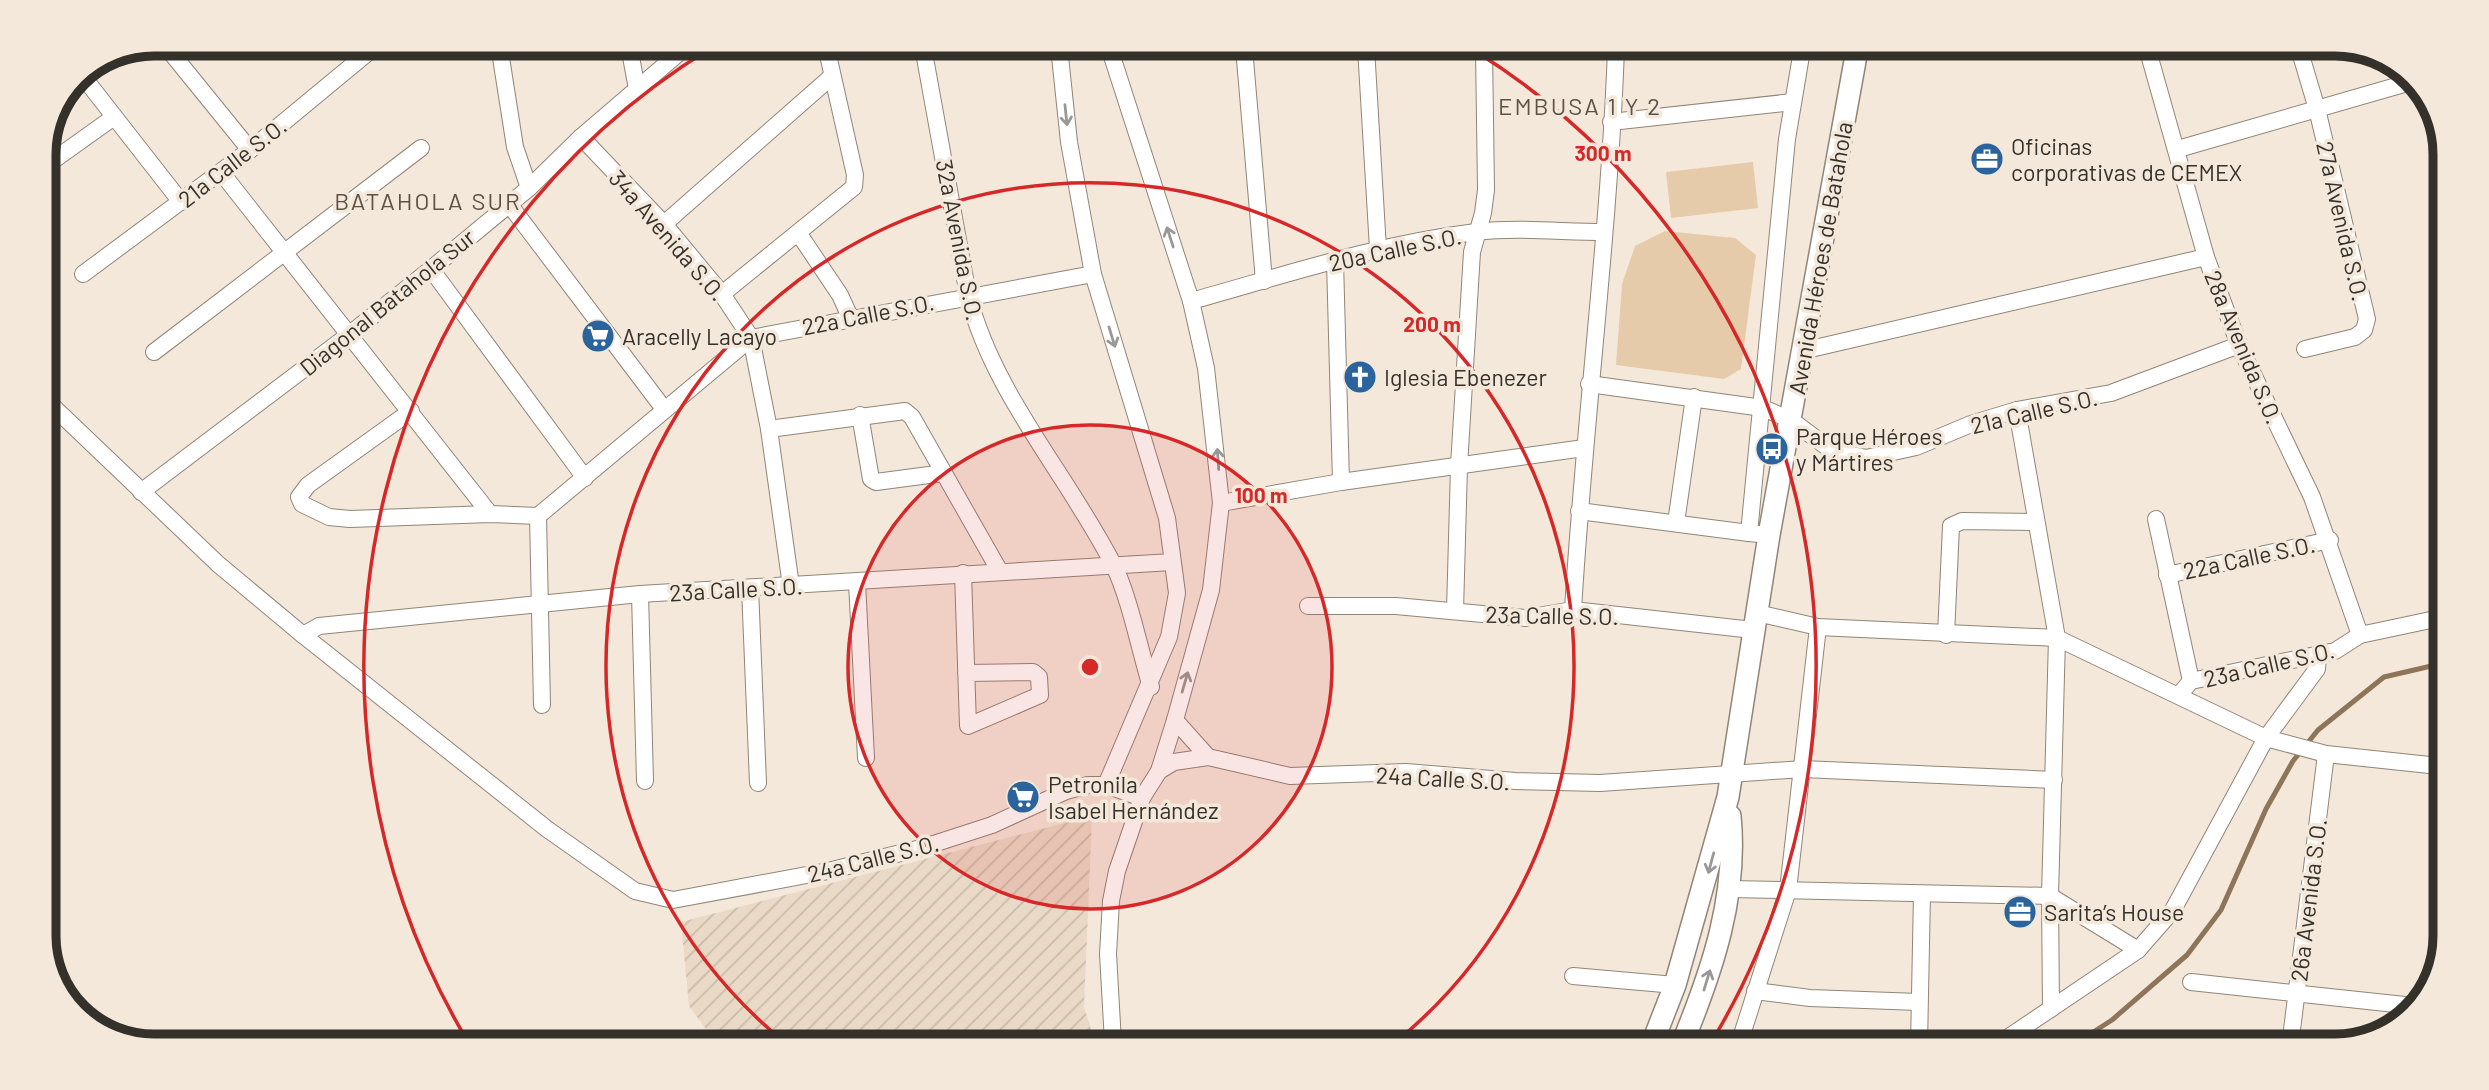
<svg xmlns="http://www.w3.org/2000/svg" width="2489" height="1090" font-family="Barlow,sans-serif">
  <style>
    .industrial { fill: url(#industrial-furrows) }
    .garden { fill: #e6cbab }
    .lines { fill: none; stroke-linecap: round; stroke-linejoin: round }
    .stream { stroke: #8e7559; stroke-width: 5 }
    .minor-casing { stroke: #908578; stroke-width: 18 }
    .major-casing { stroke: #908578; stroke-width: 24 }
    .minor { stroke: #fff; stroke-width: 16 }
    .major { stroke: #fff; stroke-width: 21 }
    .oneway { stroke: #9a9894 }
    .ring { fill: none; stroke: #d62828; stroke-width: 3.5 }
    .labels { text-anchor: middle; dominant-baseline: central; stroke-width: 7; stroke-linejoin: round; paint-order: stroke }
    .poi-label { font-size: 23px; fill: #34302a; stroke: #f4e8da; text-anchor: start }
    .street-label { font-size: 23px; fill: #34302a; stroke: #f4e8da }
    .neighbourhood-label { font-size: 24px; letter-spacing: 2px; fill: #5c5246; stroke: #f4e8da }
    .rim { fill: none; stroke: #34302a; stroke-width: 9 }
    .centre { fill: #d62828; stroke: #f4e8da; stroke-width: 3.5 }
    .ring-label { font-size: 21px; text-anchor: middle; font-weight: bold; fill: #d62828; stroke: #f4e8da; stroke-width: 7; stroke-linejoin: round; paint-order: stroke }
  </style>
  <defs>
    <pattern id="industrial-furrows" width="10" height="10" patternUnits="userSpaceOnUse" patternTransform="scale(1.75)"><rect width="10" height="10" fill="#ead9c6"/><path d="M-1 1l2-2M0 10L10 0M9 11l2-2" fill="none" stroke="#c9bbaa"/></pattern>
  </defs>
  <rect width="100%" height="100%" fill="#f4e8da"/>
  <polygon class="industrial" points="1092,816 1084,1007 1095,1042 714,1040 689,1006 681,922"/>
  <g class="garden">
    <polygon points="1753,162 1758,208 1671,218 1666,172"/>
    <polygon points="1665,231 1735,238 1756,255 1741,369 1724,379 1616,365 1622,284 1635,246"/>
  </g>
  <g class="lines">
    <polyline class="stream" points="2073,1045 2112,1020 2187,955 2221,910 2266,809 2293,761 2318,730 2384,677 2440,664"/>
    <defs>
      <g id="minor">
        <polyline points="164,44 250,150"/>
        <polyline points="499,45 515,147 529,188"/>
        <polyline points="629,46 637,89"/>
        <path d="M923,47L968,295C994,395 1066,473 1113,564C1129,595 1140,651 1151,687"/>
        <polyline points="1059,47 1069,142 1093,274 1167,518 1177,593 1169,637 1106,785"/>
        <polyline points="1109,47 1191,301 1206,368 1221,503 1211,590 1175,720 1159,771 1142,798 1117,871 1111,901 1108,954 1113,1042"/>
        <polyline points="1244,48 1264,281"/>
        <polyline points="1366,48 1378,249"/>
        <polyline points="2148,51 2206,257 2239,345 2312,497 2360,635"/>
        <polyline points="2300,52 2317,109 2367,319 2364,330 2355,337 2305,349"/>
        <polyline points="81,74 181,202"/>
        <polyline points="1611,122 1793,102"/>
        <polyline points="581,137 664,224 722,294 751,338 769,429 791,586"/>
        <polyline points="2178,149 2414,81"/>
        <polyline points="44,167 114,117"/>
        <polyline points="221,172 490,514"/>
        <polyline points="509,204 664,409"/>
        <polyline points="664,224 831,77"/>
        <polyline points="799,234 840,295 850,317"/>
        <polyline points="1335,261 1341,482"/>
        <polyline points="431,269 585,478"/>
        <polyline points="83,274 250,150 377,45"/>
        <polyline points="722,294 854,187 855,175 826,46"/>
        <path d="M1191,301C1285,275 1378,244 1476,232C1517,227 1562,232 1604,232"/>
        <polyline points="1802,351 2206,257"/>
        <polyline points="154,352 421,148"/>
        <polyline points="1589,384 1763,408 1791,420 1831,450 1866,458 1916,447 1971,424 2017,410 2111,393 2239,345"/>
        <polyline points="44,398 218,564 303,635 547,829 635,891 673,900 828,871 921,848 992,825 1066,791 1088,785 1106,785 1142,798"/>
        <polyline points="2017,410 2057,638 2050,896 2051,1009"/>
        <polyline points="411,411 308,485 299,497 302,504 329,517 350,519 490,514 538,516"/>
        <polyline points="860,415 871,479 876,482 944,473"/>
        <polyline points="769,429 905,411 912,417 999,570"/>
        <polyline points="141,492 350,334 431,269 529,188 581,137 687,46"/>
        <polyline points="1221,503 1341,482 1584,448"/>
        <polyline points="1579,511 1749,533"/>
        <polyline points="538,516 751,338 1093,274"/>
        <polyline points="538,516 542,705"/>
        <polyline points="2156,519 2191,681"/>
        <polyline points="1676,523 1694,397"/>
        <polyline points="1769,535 1749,533 1787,139 1802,50"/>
        <polyline points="963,573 968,726 1040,695 1039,677 1033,672 966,673"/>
        <polyline points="2167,575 2330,540"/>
        <polyline points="857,582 866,758"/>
        <polyline points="750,588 758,783"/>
        <polyline points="640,594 645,781"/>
        <polyline points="1308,606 1396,606 1526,618 1573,610 1753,630"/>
        <path d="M1573,610C1584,423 1609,237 1616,49"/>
        <polyline points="1455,611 1459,466 1472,252 1483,213 1486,190 1484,49"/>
        <polyline points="1757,613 1818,627 2057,638 2266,738 2326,754 2439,766"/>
        <polyline points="303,635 319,626 640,594 1172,562"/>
        <polyline points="1946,635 1951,526 1962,521 2035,522"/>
        <polyline points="2179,695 2191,681 2335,651 2360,635 2440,618"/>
        <polyline points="1175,720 1208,757"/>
        <polyline points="1159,771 1174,762 1208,757 1290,776 1406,772 1515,781 1600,783 1803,769 2054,780"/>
        <polyline points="1730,889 2050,896 2138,950"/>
        <polyline points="1573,976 1675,985"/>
        <polyline points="2191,982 2414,1006"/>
        <polyline points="1755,991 1810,998 1919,1002"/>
        <polyline points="1739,1044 1788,890 1818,627"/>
        <polyline points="1919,1045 1922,894"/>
        <polyline points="1997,1045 2138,950 2173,910 2266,738 2317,669 2318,655"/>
        <polyline points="2290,1046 2326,754"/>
      </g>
      <g id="major">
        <polyline points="1652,1044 1675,985 1728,797 1769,535 1857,50"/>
        <path d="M1682,1044C1712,971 1738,896 1730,816"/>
      </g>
    </defs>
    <use href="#minor" class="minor-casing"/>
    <use href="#major" class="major-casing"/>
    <use href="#minor" class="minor"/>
    <use href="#major" class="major"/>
  </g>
  <defs><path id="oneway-shaft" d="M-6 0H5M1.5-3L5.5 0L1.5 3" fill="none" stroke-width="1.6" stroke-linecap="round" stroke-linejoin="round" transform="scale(1.75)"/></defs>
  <g class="oneway">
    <use href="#oneway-shaft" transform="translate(1066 115) rotate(84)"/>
    <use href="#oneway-shaft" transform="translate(1170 237) rotate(-108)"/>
    <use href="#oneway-shaft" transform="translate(1112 337) rotate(73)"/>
    <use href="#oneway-shaft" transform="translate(1218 459) rotate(-94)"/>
    <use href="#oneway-shaft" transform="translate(1185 682) rotate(-74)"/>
    <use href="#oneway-shaft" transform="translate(1711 863) rotate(105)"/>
    <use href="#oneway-shaft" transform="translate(1707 980) rotate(-73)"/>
  </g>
  <circle cx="1090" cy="667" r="242" fill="#d62828" fill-opacity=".12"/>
  <g class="ring">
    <circle cx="1090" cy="667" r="242"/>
    <path d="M782 1040A484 484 0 1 1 1398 1040"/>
    <path d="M464 1035A726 726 0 0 1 711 48M1475 51A726 726 0 0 1 1712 1041"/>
  </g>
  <defs>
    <symbol id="office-disc" viewBox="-11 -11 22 22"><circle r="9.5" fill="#2b649c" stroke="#f4e8da"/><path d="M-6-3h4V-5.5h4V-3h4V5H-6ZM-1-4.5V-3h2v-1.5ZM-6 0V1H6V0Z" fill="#fff"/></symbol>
    <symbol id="supermarket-disc" viewBox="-11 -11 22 22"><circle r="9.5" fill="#2b649c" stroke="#f4e8da"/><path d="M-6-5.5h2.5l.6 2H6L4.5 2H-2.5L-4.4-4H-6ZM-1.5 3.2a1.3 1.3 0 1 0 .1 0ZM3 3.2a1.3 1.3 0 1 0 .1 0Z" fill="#fff"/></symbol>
    <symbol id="church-disc" viewBox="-11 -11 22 22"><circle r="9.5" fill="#2b649c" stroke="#f4e8da"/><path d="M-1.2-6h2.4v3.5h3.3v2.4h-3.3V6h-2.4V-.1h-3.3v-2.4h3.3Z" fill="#fff"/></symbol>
    <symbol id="bus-disc" viewBox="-11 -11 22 22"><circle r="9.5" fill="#2b649c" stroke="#f4e8da"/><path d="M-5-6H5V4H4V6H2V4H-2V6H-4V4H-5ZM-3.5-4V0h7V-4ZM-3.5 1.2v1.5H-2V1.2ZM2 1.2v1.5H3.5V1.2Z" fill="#fff"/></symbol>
  </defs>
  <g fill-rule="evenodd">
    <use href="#office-disc" x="1968" y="140" width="38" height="38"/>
    <use href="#supermarket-disc" x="579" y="317" width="38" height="38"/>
    <use href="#church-disc" x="1341" y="358" width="38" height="38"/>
    <use href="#bus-disc" x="1753" y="430" width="38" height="38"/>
    <use href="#supermarket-disc" x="1004" y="778" width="38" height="38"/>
    <use href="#office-disc" x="2001" y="893" width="38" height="38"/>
  </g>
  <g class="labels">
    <g class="poi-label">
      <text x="2011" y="146">Oficinas<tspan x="2011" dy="26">corporativas de CEMEX</tspan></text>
      <text x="622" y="336">Aracelly Lacayo</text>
      <text x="1384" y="377">Iglesia Ebenezer</text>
      <text x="1796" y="436">Parque Héroes<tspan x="1796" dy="26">y Mártires</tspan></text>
      <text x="1048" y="784">Petronila<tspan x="1048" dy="26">Isabel Hernández</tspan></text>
      <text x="2044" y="912">Sarita’s House</text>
    </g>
    <g class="street-label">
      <text transform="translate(232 162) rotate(-38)">21a Calle S.O.</text>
      <text transform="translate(2343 221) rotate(77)">27a Avenida S.O.</text>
      <text transform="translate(668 235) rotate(49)">34a Avenida S.O.</text>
      <text transform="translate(960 240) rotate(79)">32a Avenida S.O.</text>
      <text transform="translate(1395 249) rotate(-12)">20a Calle S.O.</text>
      <text transform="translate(1820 258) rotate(-80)">Avenida Héroes de Batahola</text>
      <text transform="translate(387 302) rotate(-39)">Diagonal Batahola Sur</text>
      <text transform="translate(868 314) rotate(-11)">22a Calle S.O.</text>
      <text transform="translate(2244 347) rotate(67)">28a Avenida S.O.</text>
      <text transform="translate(2034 411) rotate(-13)">21a Calle S.O.</text>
      <text transform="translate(2249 557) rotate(-12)">22a Calle S.O.</text>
      <text transform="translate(736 589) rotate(-3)">23a Calle S.O.</text>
      <text transform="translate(1552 615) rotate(1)">23a Calle S.O.</text>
      <text transform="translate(2269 664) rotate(-13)">23a Calle S.O.</text>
      <text transform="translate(1443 778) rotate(3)">24a Calle S.O.</text>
      <text transform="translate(873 858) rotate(-14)">24a Calle S.O.</text>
      <text transform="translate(2308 900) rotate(-83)">26a Avenida S.O.</text>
    </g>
    <g class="neighbourhood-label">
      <text x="1580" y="105">EMBUSA 1 Y 2</text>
      <text x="428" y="200">BATAHOLA SUR</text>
    </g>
  </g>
  <path d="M0 0H2489V1090H0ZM154 56H2335A98 98 0 0 1 2433 154V936A98 98 0 0 1 2335 1034H154A98 98 0 0 1 56 936V154A98 98 0 0 1 154 56Z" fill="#f4e8da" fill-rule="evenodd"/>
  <path class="rim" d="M154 56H2335A98 98 0 0 1 2433 154V936A98 98 0 0 1 2335 1034H154A98 98 0 0 1 56 936V154A98 98 0 0 1 154 56Z"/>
  <circle cx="1090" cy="667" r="10" class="centre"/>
  <g class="ring-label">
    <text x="1603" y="161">300 m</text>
    <text x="1432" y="332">200 m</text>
    <text x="1261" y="503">100 m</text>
  </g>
</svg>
